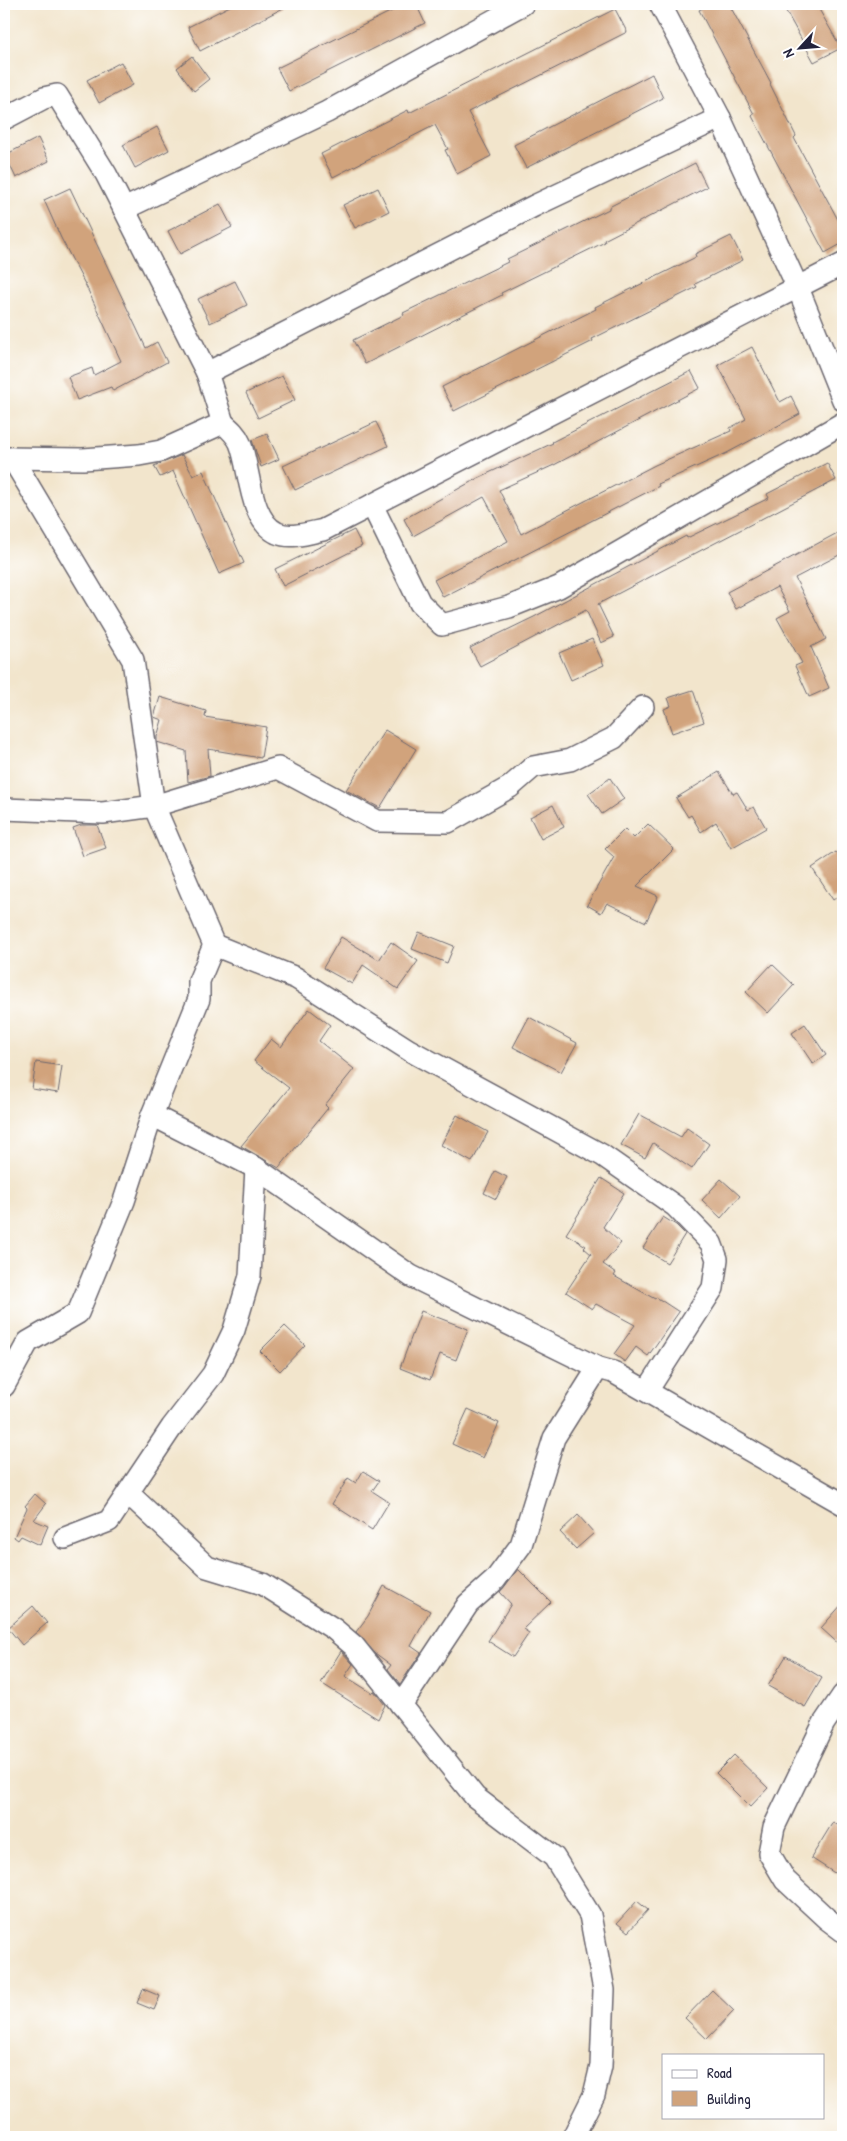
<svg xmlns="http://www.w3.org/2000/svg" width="847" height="2141" font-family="'Patrick Hand',sans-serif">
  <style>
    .building { fill: #d1a37b }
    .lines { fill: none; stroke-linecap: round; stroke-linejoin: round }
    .minor-casing { stroke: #6b666e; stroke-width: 24 }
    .minor { stroke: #fff; stroke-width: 21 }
  </style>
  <rect width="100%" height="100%" fill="#fff"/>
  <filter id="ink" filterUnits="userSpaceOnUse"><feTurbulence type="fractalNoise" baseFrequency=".02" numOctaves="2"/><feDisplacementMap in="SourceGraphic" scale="10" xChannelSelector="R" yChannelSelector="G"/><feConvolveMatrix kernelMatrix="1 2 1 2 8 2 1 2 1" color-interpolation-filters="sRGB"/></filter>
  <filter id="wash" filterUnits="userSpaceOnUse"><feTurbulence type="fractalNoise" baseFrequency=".0096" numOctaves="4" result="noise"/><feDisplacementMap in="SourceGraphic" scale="20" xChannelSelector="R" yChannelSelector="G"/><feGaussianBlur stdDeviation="1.12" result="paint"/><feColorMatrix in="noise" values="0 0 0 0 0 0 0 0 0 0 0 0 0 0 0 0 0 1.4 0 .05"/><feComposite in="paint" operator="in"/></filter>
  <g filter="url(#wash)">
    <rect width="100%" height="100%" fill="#f2e5cc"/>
    <g id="blocks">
      <g class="building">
        <polygon points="234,4 291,4 200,51 188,27"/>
        <polygon points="406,4 416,4 425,23 289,91 277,68"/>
        <polygon points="711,4 729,4 771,83 770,84 796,136 794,138 843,229 843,243 825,253 778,165 752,116 754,114 699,10"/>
        <polygon points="782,4 816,4 841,48 814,62"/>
        <polygon points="615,9 627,32 468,112 491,156 457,174 445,150 448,149 435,125 333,177 321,154 408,110 409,113"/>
        <polygon points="192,56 209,79 194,91 177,68"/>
        <polygon points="121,62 133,85 99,103 87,80"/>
        <polygon points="652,74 663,98 526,168 514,145"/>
        <polygon points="157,127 169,150 135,168 123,145"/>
        <polygon points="38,138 49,161 16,178 5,155"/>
        <polygon points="695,163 707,187 604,240 605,242 501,293 502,295 365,364 353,340 404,315 403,313 508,262 507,259 609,209 609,207"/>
        <polygon points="70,188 146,348 157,342 167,362 113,391 111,387 77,400 68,377 92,368 94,375 121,361 87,288 61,238 44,200"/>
        <polygon points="378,188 389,211 355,228 343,205"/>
        <polygon points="220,204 232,227 180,254 168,231"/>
        <polygon points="731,236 743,260 695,284 697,287 592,339 593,341 454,411 442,387 596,309 595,307 696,257 695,254"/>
        <polygon points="235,281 247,305 210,323 198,299"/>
        <polygon points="752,347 780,402 791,396 800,414 727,453 658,484 659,486 443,597 434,580 508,541 484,497 413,536 404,519 478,478 553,443 552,442 691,371 700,388 554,465 499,490 521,534 655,465 731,431 730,428 746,419 718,365"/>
        <polygon points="282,376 295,400 258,418 246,393"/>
        <polygon points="376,422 388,446 295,490 283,466"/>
        <polygon points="267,434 279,459 261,467 252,440"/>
        <polygon points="182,455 193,476 203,471 244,563 219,574 173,471 160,477 154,466"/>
        <polygon points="827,463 836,480 598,604 614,637 601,643 586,610 480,666 470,648 534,617 686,536 687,538 769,498 767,494"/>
        <polygon points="354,530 362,546 283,586 275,569"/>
        <polygon points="843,530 843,553 795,578 826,639 811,647 829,688 809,697 795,666 802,663 777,618 790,611 777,587 736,609 727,592"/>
        <polygon points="592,639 604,665 571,680 559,653"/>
        <polygon points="693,690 704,722 672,733 664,709 671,706 668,698"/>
        <polygon points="160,697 206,711 205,717 266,727 261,758 208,749 210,776 188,782 186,751 157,742 157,737 162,720 154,717"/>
        <polygon points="385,730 416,749 380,808 346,790"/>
        <polygon points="719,772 733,794 737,792 748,810 754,807 766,828 731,848 716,822 701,832 691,815 688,817 676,798"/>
        <polygon points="610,778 624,799 602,814 588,794"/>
        <polygon points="553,805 564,827 541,839 530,817"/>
        <polygon points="648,824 674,849 637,886 658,896 646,922 607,903 601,913 587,905 614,857 605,849 625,829 634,838"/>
        <polygon points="81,825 97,825 106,848 83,856 73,828"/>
        <polygon points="836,852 843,863 843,893 833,900 812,868"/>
        <polygon points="419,932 454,946 447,963 412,949"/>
        <polygon points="341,937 379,960 391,942 418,961 398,989 363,965 352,984 323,968"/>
        <polygon points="772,964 794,985 768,1013 746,992"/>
        <polygon points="309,1009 330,1025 319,1041 354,1069 325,1105 328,1108 279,1168 241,1146 289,1088 254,1061 271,1039 281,1047"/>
        <polygon points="529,1017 577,1043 561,1072 513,1047"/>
        <polygon points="805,1024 826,1055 813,1064 792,1033"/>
        <polygon points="36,1062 62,1066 58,1093 32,1089"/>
        <polygon points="639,1114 681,1137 687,1128 709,1144 692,1169 653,1143 645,1158 621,1145"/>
        <polygon points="457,1115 488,1132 472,1162 441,1145"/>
        <polygon points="495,1171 507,1177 496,1199 484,1193"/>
        <polygon points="601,1178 624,1193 603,1227 621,1243 603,1264 616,1273 614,1276 655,1299 656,1297 679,1312 648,1356 636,1347 625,1362 614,1354 635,1325 596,1304 592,1309 566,1292 591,1254 584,1248 586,1246 566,1234"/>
        <polygon points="721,1179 740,1196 721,1218 702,1200"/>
        <polygon points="663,1217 676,1225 685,1234 667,1263 643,1248"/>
        <polygon points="421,1311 468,1329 456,1360 440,1354 430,1380 400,1368"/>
        <polygon points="285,1326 305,1345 280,1371 260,1351"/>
        <polygon points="468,1409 499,1423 483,1458 452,1444"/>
        <polygon points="363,1471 379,1481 372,1491 389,1502 372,1530 332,1504 348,1478 356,1483"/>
        <polygon points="35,1494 46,1504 34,1520 48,1526 40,1545 21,1536 18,1540 14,1537 27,1508 25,1506"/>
        <polygon points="578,1515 594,1533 576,1549 560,1532"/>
        <polygon points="518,1569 551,1602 523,1629 529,1633 513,1657 488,1641 511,1604 500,1592"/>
        <polygon points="384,1586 430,1611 411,1646 421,1653 400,1684 388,1669 391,1665 375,1653 356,1632 368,1616"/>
        <polygon points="843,1603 843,1648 821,1628"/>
        <polygon points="33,1606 47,1623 22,1645 8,1628"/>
        <polygon points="341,1651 353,1664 345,1676 372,1693 374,1691 385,1705 378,1719 321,1683"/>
        <polygon points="786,1656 822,1678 805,1707 768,1686"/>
        <polygon points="734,1755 768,1788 750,1807 716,1773"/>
        <polygon points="833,1822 843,1829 843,1862 836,1874 811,1858"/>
        <polygon points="637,1901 648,1910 628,1932 617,1923"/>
        <polygon points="143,1989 160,1996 154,2010 137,2003"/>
        <polygon points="712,1990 734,2011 707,2039 685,2018"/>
      </g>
    </g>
  </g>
  <g filter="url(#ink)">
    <use href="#blocks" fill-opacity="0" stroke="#6b666e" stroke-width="1"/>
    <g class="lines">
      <defs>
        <g id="minor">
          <polyline points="660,4 720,118 798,288 843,400"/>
          <polyline points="4,119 44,98 57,95 106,174 124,209 207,373 223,423"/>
          <polyline points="124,209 327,112 523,4"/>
          <polyline points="207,373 534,206 720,118"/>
          <path d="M4,458L83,459L139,455L161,451L223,423C230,429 236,434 240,443C250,467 249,520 277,533C291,539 309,533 323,530L843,264"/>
          <polyline points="12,458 133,660 154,806 214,945 296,978 409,1050 602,1155 675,1206 711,1243 717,1259 713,1288 647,1391"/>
          <polyline points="372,505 420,603 442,625 509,607 559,587 843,423"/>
          <polyline points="4,809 103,813 154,806 278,768 377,821 448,822 510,787 533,767 570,760 614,738 643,707"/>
          <polyline points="152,1115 256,1168 411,1276 598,1368 613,1372 843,1504"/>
          <polyline points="4,1386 28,1342 78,1313 124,1201 152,1115 199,999 199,981 214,945"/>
          <polyline points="128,1493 207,1567 263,1584 334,1629 354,1646 475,1797 554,1857 590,1915 604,1990 601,2066 594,2095 573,2137"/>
          <polyline points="65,1538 109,1521 172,1427 213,1374 234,1330 250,1276 256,1168"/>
          <polyline points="843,1695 824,1723 774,1827 769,1853 785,1880 827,1919 843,1931"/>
          <polyline points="401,1705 468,1604 495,1580 521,1545 554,1438 598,1368"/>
        </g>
      </defs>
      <use href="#minor" class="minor-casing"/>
      <use href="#minor" class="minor"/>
    </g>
  </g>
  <rect width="847" height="2141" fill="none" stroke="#fff" stroke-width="20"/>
  <rect x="662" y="2054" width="162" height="65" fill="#ffffff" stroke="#a7a7b1"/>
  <rect x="672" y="2070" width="25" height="8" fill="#ffffff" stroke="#a7a7b1"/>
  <text x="707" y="2078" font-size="15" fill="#22223b">Road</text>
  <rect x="672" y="2091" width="25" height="15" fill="#d1a37b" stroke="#a7a7b1"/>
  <text x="707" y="2104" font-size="15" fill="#22223b">Building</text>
  <g transform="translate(800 48) rotate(244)" stroke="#ffffff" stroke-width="4" paint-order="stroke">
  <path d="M0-4L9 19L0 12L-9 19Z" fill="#22223b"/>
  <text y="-8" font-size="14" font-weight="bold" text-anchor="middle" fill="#22223b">N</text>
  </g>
</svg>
